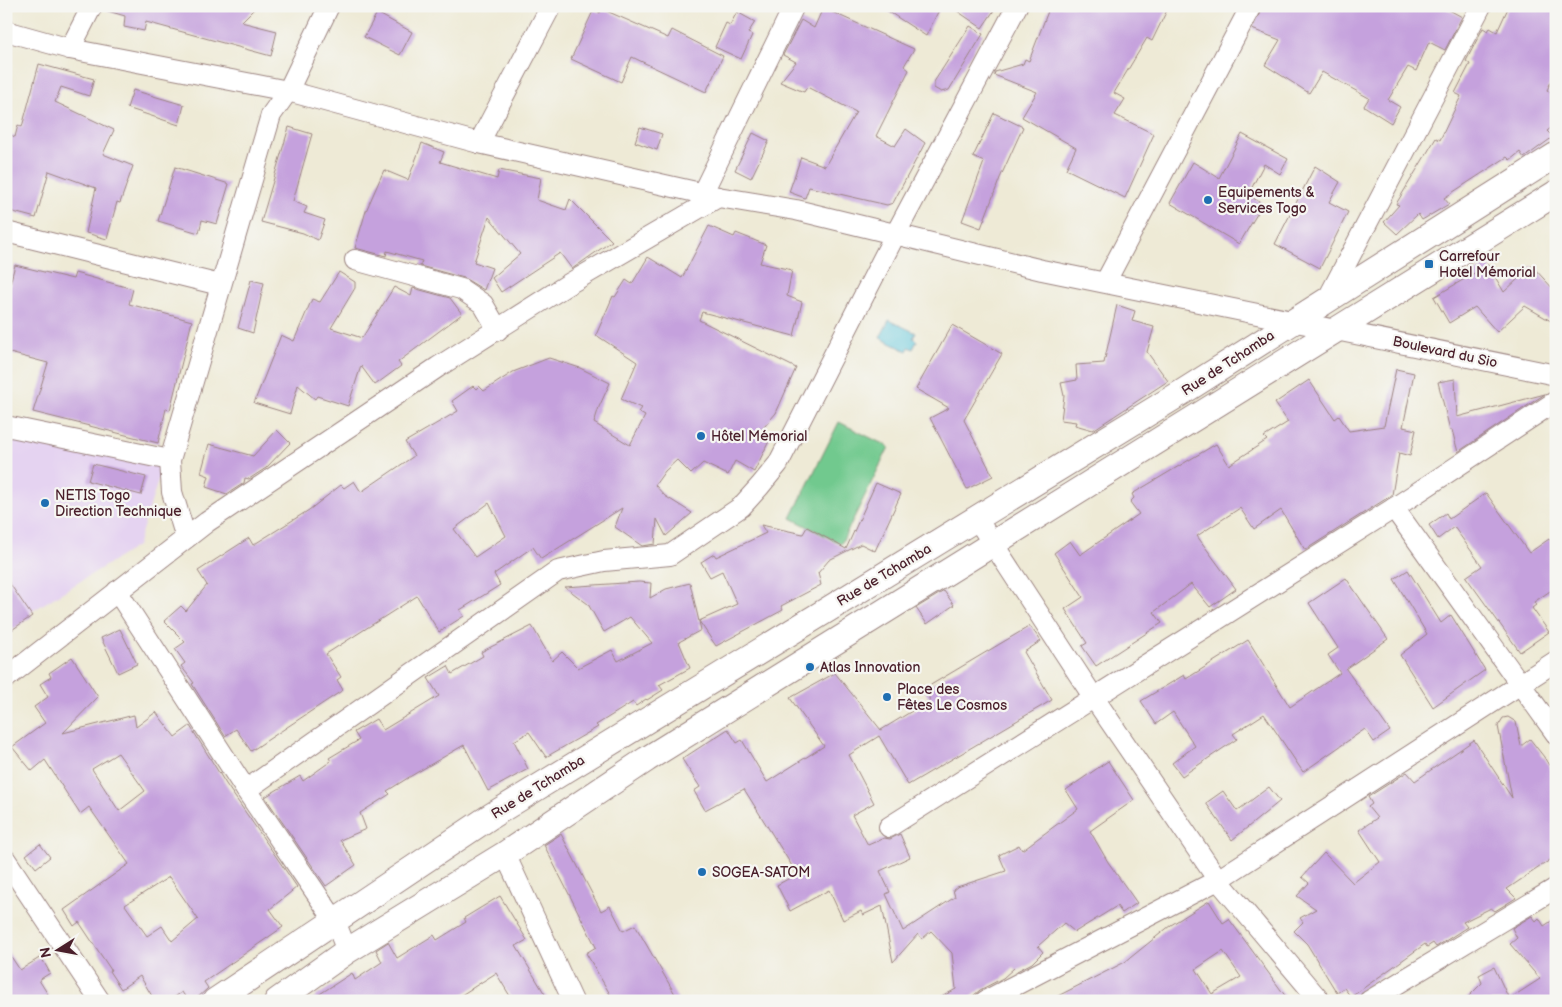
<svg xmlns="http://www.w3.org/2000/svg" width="1562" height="1007" font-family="'Balsamiq Sans',sans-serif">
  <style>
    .built { fill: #e5d3f1 }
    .green { fill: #71c98e; stroke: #5e745c }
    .water { fill: #5ec6da; stroke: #547282 }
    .building { fill: #c5a1dd; fill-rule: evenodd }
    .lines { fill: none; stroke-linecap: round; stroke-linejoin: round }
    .minor-casing { stroke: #9c8480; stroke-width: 22 }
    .tertiary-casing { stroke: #9c8480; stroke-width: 27 }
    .minor { stroke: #fff; stroke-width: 20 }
    .tertiary { stroke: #fff; stroke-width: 25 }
    .poi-dot { fill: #1f6fb2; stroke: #f6f6f2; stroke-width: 2 }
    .labels { text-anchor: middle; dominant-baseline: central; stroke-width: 4.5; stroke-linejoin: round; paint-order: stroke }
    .poi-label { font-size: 14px; fill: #4a1f2b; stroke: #f6f6f2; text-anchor: start }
    .street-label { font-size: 14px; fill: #4a1f2b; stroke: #f6f6f2 }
  </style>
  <rect width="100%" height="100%" fill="#f6f6f2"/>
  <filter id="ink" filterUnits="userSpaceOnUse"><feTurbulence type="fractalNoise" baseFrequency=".02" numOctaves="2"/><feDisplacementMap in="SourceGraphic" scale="10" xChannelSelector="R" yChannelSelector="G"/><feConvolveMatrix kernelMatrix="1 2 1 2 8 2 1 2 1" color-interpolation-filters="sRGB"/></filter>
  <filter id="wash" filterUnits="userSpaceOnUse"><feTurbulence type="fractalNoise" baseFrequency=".0096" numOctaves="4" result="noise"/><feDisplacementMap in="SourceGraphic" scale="20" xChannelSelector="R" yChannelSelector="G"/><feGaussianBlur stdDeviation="1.12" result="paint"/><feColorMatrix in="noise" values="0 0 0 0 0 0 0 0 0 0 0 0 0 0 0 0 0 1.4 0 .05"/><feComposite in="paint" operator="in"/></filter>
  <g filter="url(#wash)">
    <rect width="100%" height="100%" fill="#eeead6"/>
    <polygon class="built" points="6,429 164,462 137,546 26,615 6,632"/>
    <polygon class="green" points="839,422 889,447 841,544 791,518"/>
    <polygon class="water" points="889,320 916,333 913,338 917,341 913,349 909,347 907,351 880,338"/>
    <g id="blocks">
      <g class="building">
        <polygon points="109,6 257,6 241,22 277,31 271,56 146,22 144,31 124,27 125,16 108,11"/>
        <polygon points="880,6 941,6 926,36"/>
        <polygon points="950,6 997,6 982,28"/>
        <polygon points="1050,6 1169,6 1152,41 1147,38 1114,93 1125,99 1115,115 1154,134 1125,198 1066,169 1076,148 1022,117 1037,92 994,75 995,72 1023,64 1025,59 1029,61"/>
        <polygon points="1263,6 1442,6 1462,17 1445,50 1429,42 1416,71 1408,67 1388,100 1400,107 1391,123 1364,106 1369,98 1322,72 1309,93 1265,65 1280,40 1252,29"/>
        <polygon points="1509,6 1556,6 1556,72 1547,90 1556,97 1556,124 1547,131 1553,137 1524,158 1520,152 1510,160 1507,157 1444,198 1449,204 1422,220 1418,214 1397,234 1384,222 1399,205 1396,204 1436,138 1440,140 1461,96 1455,93 1470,64 1466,61 1483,28 1488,31 1490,28 1497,32"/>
        <polygon points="823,8 914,49 904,66 909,70 876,136 895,146 906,129 925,143 893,203 887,205 809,187 805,198 789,192 801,157 825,166 856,112 807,87 804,92 780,82 796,62 783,55 801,20 814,28"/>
        <polygon points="594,9 600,13 602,9 668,38 672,30 723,56 706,92 632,57 621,82 571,59"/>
        <polygon points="737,12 755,22 748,33 752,35 741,59 715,47 726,23 730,25"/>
        <polygon points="377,13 412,32 400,55 364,37"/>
        <polygon points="970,26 983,34 949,90 941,92 934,88 934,82"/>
        <polygon points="39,64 94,79 89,96 61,87 55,102 114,130 103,154 133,166 120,203 117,202 107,239 86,233 96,188 49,171 36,218 6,210 6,133 15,137 18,125 22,127"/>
        <polygon points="133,90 184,105 179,125 127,108"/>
        <polygon points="994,113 1023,127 1000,178 981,228 962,221 984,162 973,157"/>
        <polygon points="289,127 312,134 293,201 307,207 304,213 325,220 318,240 303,233 261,222"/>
        <polygon points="640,127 662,134 657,150 635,142"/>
        <polygon points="753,133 769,141 751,178 735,170"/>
        <polygon points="1242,134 1288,159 1280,174 1264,164 1248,195 1263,204 1239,244 1170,203 1193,162 1219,178"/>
        <polygon points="422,143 444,152 440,162 497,179 499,170 541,178 537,200 566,210 570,199 612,241 572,269 560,253 501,292 492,278 520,254 489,217 474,262 492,268 484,290 464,278 420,266 422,261 387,251 386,256 355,248 366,211 384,170 408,180"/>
        <polygon points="1315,166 1340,182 1329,202 1348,212 1320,268 1275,244"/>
        <polygon points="175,167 229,184 217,224 202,220 199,233 158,221"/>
        <path d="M709,226L734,237L736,233L766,245L760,263L792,270L787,296L802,302L794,336L702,312L699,320L796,368L776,413L759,433L770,439L754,472L735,461L728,475L703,463L691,474L677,460L665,471L655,485L665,496L692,513L666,536L657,519L655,544L642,546L615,527L622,508L541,559L533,547L494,574L500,585L460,610L464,616L439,632L417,596L326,654L341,677L337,680L343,690L251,751L236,729L225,736L192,684L194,683L181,666L185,663L175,649L185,642L164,621L181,606L186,611L207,585L198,571L249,538L253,545L309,510L341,485L344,488L354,481L361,492L414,456L405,442L458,411L452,401L473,386L476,389L479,386L484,391L513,372L549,358L580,368L610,383L599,407L594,423L630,445L645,416L638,412L641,408L621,399L637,362L596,335L613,296L615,297L626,280L632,284L648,257L682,278ZM489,503L506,536L475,557L454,529Z"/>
        <polygon points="15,265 73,279 75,273 133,289 129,304 192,321 170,410 166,409 158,443 33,412 48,363 6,352 6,299"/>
        <polygon points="1488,265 1504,292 1532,266 1556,292 1556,324 1525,306 1497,332 1475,307 1449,323 1434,297"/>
        <polygon points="339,272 355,282 355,288 331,328 362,338 394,287 411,296 413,288 450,298 462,314 398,362 401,366 375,385 361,366 348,406 317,396 315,399 298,385 290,414 254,403 281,335 294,341 312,299 320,302"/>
        <polygon points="251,280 264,283 253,333 238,328"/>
        <polygon points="1117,305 1135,311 1132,321 1154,327 1147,352 1168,381 1093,430 1075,425 1076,422 1061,420 1064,396 1061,383 1077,380 1076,365 1104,363"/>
        <polygon points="952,325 1002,354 964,420 993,476 967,489 930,418 949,408 916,389"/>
        <polygon points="1396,369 1414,373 1403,427 1416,430 1410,456 1399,453 1392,495 1305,550 1281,510 1254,529 1240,508 1197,536 1236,589 1210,607 1191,584 1154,612 1162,623 1096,666 1082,646 1087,643 1065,609 1083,597 1054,553 1070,541 1080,555 1139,514 1130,502 1134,498 1132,494 1216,444 1229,465 1267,440 1264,437 1288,422 1275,403 1309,380 1335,419 1339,416 1349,431 1384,426"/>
        <polygon points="1455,379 1457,417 1545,394 1458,452 1452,430 1450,430 1438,382"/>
        <polygon points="277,430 290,443 266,468 249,479 245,478 244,483 227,494 206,487 209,476 201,473 209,444 253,456"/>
        <polygon points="93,464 146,477 141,495 88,481"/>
        <polygon points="876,483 901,494 875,551 861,544 829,560 818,573 821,585 781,606 783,610 716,646 699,621 737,604 722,571 710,577 701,562 714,554 716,557 766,533 761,525 803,534 807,527 846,549"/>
        <polygon points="1486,493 1529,553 1549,539 1556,548 1556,587 1534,602 1536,605 1532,608 1549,632 1520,652 1466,577 1482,566 1454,527 1438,539 1429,525 1446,513 1449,519"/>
        <polygon points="1408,570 1441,623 1451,615 1485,670 1433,707 1400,655 1427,634 1394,579"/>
        <polygon points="6,578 32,616 6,634"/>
        <polygon points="1346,578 1388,639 1346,669 1390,731 1374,742 1365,729 1303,772 1264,714 1233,734 1237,739 1182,776 1172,763 1195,746 1173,712 1156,724 1141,701 1184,675 1186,679 1248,640 1290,707 1340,673 1328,655 1338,648 1309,603"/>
        <polygon points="639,582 651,583 650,598 666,589 690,583 701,630 679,642 690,668 659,685 663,690 647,700 646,699 636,706 633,702 596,725 598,727 546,757 529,732 514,741 528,769 488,791 464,745 411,776 387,791 390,794 360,813 366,829 340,840 356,865 326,886 265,797 300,776 303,781 331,761 329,758 359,740 354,732 376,719 383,730 439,696 428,678 448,666 452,674 483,656 481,652 532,626 552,661 562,652 578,668 612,650 618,661 652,643 630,617 604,632 588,604 565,587"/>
        <polygon points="944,591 954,605 927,624 916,608"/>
        <polygon points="1030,626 1041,641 1024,652 1052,700 908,785 879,736 849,755 874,803 852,815 868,845 884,838 890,839 900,834 910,857 880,871 890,892 886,894 903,931 955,897 953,890 957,887 1006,871 999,855 1019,845 1022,850 1078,809 1066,790 1108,761 1134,800 1090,831 1108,862 1137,903 1122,913 1117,906 1075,932 1064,923 1038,946 1043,952 1032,963 1017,971 1014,968 1003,978 980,990 967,1001 934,1001 956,989 952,953 931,931 922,939 918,934 893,962 882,906 863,915 861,911 843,920 829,890 790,911 777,885 797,874 744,789 705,810 694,791 700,787 682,759 728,729 737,743 742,740 767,782 824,746 790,698 835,673 881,730 930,700 924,689"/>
        <polygon points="120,629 137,664 118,673 101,638"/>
        <path d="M72,657L98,697L63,733L134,715L136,727L156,712L175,737L190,726L226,784L297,887L270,909L283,927L204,982L208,988L194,1001H188L182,992L169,1001H155L140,976L121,989L109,971L111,970L79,922L74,926L64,910L129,864L89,807L80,814L45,760L32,771L12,747L45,723L34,707L48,697L40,684L51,677L49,673ZM118,753L145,791L119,811L92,769ZM169,877L198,919L172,941L162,926L147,936L125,905Z"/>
        <polygon points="1508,717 1516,722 1521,746 1530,739 1544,757 1556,777 1556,856 1507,889 1516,898 1495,911 1491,908 1463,922 1467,927 1436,947 1433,943 1427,947 1425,944 1351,997 1344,988 1337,993 1307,944 1294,931 1303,922 1300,918 1316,909 1297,896 1309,883 1302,877 1324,853 1353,883 1380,862 1359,830 1377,818 1368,807 1372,804 1368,797 1407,772 1415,781 1474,740 1512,798 1498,726 1503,718"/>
        <polygon points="1269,787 1280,801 1232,840 1206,803 1223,791 1237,811"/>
        <polygon points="561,834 601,911 610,906 623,931 635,925 679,1001 614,1001 586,953 596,947 544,845"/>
        <polygon points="40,844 50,857 36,868 26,855"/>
        <polygon points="500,896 527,940 516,946 549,1001 513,1001 496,973 452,1001 309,1001 352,973 355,980 382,962 376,950 388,942 397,958 434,935 437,940 466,922 464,918"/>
        <path d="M1209,901L1223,923L1229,919L1289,1001H1048L1125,962L1171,925ZM1223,951L1241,977L1212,994L1196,969Z"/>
        <polygon points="1532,916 1536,921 1539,918 1544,926 1556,918 1556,1001 1464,1001 1482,983 1479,975 1494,967 1509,999 1540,979 1510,944 1517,938 1512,928"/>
        <polygon points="6,949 20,970 41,957 50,973 39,980 52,1001 6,1001"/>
      </g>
    </g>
  </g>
  <g filter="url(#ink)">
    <use href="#blocks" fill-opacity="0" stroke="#9c8480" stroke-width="1"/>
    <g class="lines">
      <defs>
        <g id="minor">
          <polyline points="6,31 70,49 288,91 479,143 718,197 796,210 1042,270 1556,375"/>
          <polyline points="70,49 92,6"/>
          <polyline points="479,143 551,6"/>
          <polyline points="702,194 794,6"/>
          <polyline points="6,232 220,285"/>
          <polyline points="355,260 461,289 483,304 498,330"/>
          <polyline points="1106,281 1251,6"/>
          <polyline points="1327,300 1481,6"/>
          <polyline points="6,426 170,460"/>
          <polyline points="1394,508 1556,734"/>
          <polyline points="977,519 1094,698 1218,880 1320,1001"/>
          <polyline points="186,538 172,492 170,460 271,115 288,91 329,6"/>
          <polyline points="117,591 246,790 335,921 347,951"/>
          <polyline points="6,678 207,522 438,367 567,285 718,197"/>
          <polyline points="246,790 558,571 604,561 670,555 741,507 760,486 778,464 895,235 1017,6"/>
          <polyline points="889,827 1394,508 1556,401"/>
          <polyline points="505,854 573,1001"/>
          <polyline points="6,860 100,1001"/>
          <polyline points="985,1001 1218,880 1556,661"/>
          <polyline points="1369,1001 1556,888"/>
        </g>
        <g id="tertiary">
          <polyline points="215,1001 491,816 1181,393 1556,155"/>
          <polyline points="277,1001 347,951 505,854 647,759 1556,193"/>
        </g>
      </defs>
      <use href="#minor" class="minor-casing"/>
      <use href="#tertiary" class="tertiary-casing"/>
      <use href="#minor" class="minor"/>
      <use href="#tertiary" class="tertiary"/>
    </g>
  </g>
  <g class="poi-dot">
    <circle cx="1208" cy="200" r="5"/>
    <rect x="1424" y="259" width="10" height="10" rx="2.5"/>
    <circle cx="701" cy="436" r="5"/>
    <circle cx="45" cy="503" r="5"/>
    <circle cx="810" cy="667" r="5"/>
    <circle cx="887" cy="697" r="5"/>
    <circle cx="702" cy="872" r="5"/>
  </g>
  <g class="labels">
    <g class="poi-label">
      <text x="1218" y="192">Equipements &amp;<tspan x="1218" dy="16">Services Togo</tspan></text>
      <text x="1439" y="256">Carrefour<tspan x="1439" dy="16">Hotel Mémorial</tspan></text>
      <text x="711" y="436">Hôtel Mémorial</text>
      <text x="55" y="495">NETIS Togo<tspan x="55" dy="16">Direction Technique</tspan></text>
      <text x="820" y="667">Atlas Innovation</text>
      <text x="897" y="689">Place des<tspan x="897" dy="16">Fêtes Le Cosmos</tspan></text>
      <text x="712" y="872">SOGEA-SATOM</text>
    </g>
    <g class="street-label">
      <text transform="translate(1445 352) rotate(12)">Boulevard du Sio</text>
      <text transform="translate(1228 363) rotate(-33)">Rue de Tchamba</text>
      <text transform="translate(884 575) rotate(-31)">Rue de Tchamba</text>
      <text transform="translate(538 787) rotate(-32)">Rue de Tchamba</text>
    </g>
  </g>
  <rect width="1562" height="1007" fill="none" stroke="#f6f6f2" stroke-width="25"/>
  <g transform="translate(58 950) rotate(259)" stroke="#f6f6f2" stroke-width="4" paint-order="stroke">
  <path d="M0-4L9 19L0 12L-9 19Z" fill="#4a1f2b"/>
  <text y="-8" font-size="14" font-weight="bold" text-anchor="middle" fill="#4a1f2b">N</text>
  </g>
</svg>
